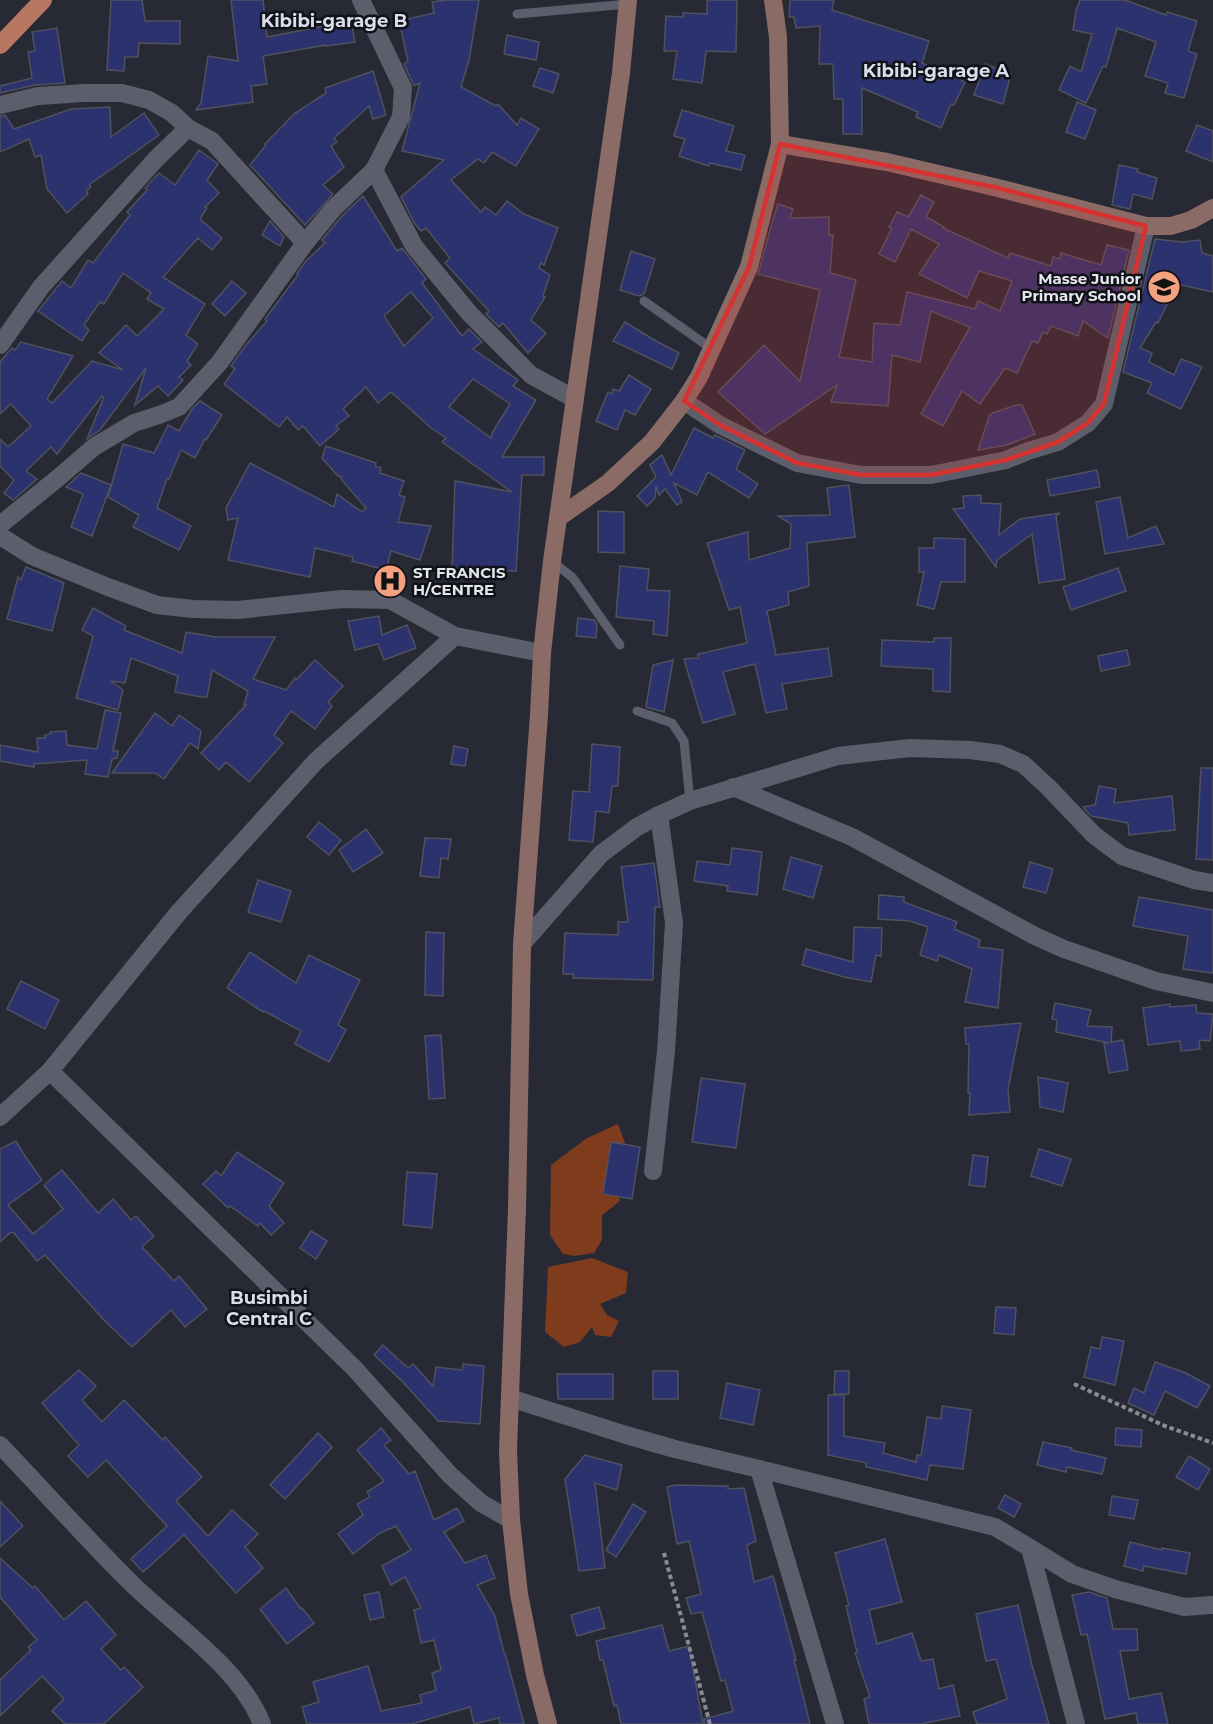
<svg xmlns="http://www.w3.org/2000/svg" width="1213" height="1724" font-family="Montserrat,sans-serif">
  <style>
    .forest { fill: #7f3c1d }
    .building { fill: #2c326e; stroke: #4f525e; stroke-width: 1.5; fill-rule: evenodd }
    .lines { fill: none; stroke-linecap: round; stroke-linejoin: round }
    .path { stroke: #898b94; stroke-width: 4; stroke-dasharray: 4.5 3; stroke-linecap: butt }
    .lane { stroke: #5c5f6b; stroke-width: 9 }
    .street { stroke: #5c5f6b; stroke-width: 18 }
    .secondary { stroke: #8a6b65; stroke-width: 18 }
    .primary { stroke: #b77760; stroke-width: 18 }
    .marked { fill: #d73232; fill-opacity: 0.2; stroke: #d73232; stroke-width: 4.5; stroke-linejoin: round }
    .labels { text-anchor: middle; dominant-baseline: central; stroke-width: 5; stroke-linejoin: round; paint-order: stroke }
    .poi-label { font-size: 15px; font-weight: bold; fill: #e5e7ee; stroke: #111217; text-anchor: end }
    .quarter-label { font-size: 18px; font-weight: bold; fill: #daddeb; stroke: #111217 }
  </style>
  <rect width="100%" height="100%" fill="#272934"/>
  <g class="forest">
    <polygon points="618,1124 625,1143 611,1158 620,1201 602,1215 602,1240 594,1253 575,1256 563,1254 550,1235 551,1165 587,1138"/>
    <polygon points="592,1258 628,1272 626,1293 600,1304 607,1315 619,1321 611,1337 595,1335 592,1327 580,1342 564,1347 545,1332 548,1267"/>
  </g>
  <g class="building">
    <polygon points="111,0 142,0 145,21 180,21 180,44 139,43 138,57 125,57 124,71 107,70"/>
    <polygon points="231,0 263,0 267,37 351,21 355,42 326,46 326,45 263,56 267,84 251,86 253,102 196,110 201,103 208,56 238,61"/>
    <polygon points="446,0 479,0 469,60 461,87 496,106 498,104 517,125 521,118 539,129 516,166 492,152 484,163 478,159 451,180 481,212 485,207 496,215 507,201 524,214 558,228 544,265 541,263 539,268 550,275 543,296 545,297 531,320 546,333 528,353 503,323 499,327 486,314 489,311 445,263 450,258 426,228 421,231 415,224 401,197 444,160 402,151 420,83 414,86 404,64 408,61 399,21 434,13 432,2"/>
    <polygon points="707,0 737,0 736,52 706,51 702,83 673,79 677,51 664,51 666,16 683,17 683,13 707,14"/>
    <polygon points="790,0 834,0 832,10 929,41 922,63 965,82 954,105 951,104 941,128 916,117 918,112 862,88 862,134 843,134 843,99 834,99 833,64 819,64 820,26 796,28 794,17 789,17"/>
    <polygon points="1080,0 1125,0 1166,15 1167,12 1197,21 1188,51 1197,54 1184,98 1165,93 1168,83 1145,76 1156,42 1117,28 1106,67 1103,66 1086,103 1059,90 1070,66 1081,72 1092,34 1073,30 1076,11"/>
    <polygon points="57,28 65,83 35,85 0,93 0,86 32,78 28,52 35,51 32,32"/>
    <polygon points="507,35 539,42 536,60 504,54"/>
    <polygon points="985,64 1011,74 1003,104 974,95"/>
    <polygon points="540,68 559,74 553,93 533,86"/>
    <polygon points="373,71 386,115 373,119 369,106 334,138 337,142 331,146 344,167 323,185 333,194 305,225 250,165 266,145 265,144 294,114 326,93 325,88"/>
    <polygon points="1077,102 1096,110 1085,139 1066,132"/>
    <polygon points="110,107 111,137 144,113 159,135 89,185 91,187 86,191 88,194 67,213 47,189 41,155 35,157 29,139 0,152 0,116 5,115 14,129 71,109"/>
    <polygon points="682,110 734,126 726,151 745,155 741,170 710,163 709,166 679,156 685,139 674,136"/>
    <polygon points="1197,125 1213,131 1213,162 1186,151"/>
    <polygon points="199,150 218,164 207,180 219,193 205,207 207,208 200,219 222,238 212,250 198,238 163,277 205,304 186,335 198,344 187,361 191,365 179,377 183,380 168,396 158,386 135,405 146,368 100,430 87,439 104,397 102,396 57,454 51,447 26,471 37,479 13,500 4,493 14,480 0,466 0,439 8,447 31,426 11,404 0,414 0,362 12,348 15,350 21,342 73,356 47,399 52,403 92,361 123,370 99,353 126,325 137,336 164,309 147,299 151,293 123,273 104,304 100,302 84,325 89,330 82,341 38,311 62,281 71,288 88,260 93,263 130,215 127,212 147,190 145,188 159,173 175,185"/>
    <polygon points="1119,165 1138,169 1137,172 1157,178 1152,199 1133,194 1130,209 1112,205"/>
    <polygon points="921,195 934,202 926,217 944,227 943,228 1008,258 1010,253 1051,266 1053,257 1060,259 1061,253 1101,265 1107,245 1129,250 1108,338 1083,321 1078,336 1051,326 1047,334 1043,332 1038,343 1032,341 1017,373 1005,368 980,404 962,391 943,426 921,414 970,327 931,311 920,362 892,355 888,406 831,402 837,385 765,434 718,392 764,345 800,381 820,290 758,274 774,216 778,204 793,209 790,218 829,217 829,235 833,235 830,273 856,280 839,357 872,362 874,323 900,325 907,292 975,309 978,301 1000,311 1012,281 979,271 967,298 919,274 939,244 911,229 895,262 879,254 892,228 889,227 897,212 908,217"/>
    <path d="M363,196L397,251L402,248L426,279L422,283L462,336L469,329L482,342L473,349L518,380L513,386L536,400L502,457H544V475H522L516,571L452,568L455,481L512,492L442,442L446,438L430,427L391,392L378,403L366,387L343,409L349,416L336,426L339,429L320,446L303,426L298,430L287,417L279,427L224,384L235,369L231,366L246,345L267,321L265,319L298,275L297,273L306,261L325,243L322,240L341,217ZM411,292L433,318L404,346L384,316ZM473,379L510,404L492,433L491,438L449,407Z"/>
    <polygon points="270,221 284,237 280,246 262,235"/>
    <polygon points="1155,239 1182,242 1200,240 1202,253 1213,256 1213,292 1177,284 1158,323 1156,322 1140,348 1152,353 1149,362 1174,375 1181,359 1202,367 1181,409 1147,393 1152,383 1123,372"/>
    <polygon points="631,251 655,259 644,294 639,296 620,290"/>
    <polygon points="232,281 246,293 225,316 212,304"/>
    <polygon points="625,322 656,341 679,353 672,369 613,341"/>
    <polygon points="629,375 651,389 635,415 625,410 617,430 596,421 608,392 612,394 613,389 619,391"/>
    <polygon points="200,401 222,415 206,440 205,439 195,458 181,450 169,479 167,478 157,508 191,526 179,550 133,527 139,515 108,497 123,444 154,453 168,425 179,431 192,409"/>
    <polygon points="1016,405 1022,405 1035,434 1007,445 978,450 990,414"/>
    <polygon points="694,428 713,438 715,435 745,450 736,469 758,484 749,498 708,472 697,495 674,483 682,502 677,505 665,489 659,495 656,486 655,498 647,506 637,496 656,477 650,465 662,455 671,475"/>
    <polygon points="326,446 376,463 375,466 381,468 380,473 404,481 399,495 405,497 398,522 431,526 420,560 391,551 386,570 352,561 353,557 315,548 310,577 228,560 238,518 228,520 226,508 250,463 334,507 337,494 362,512 366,508 341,479 342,477 338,476 322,458"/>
    <polygon points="1097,470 1100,487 1050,496 1047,480"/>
    <polygon points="81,473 111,485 92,536 71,527 83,494 66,487"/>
    <polygon points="849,485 855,537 807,543 809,586 788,592 789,605 767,611 776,655 828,648 832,676 782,684 787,709 766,713 755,664 723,672 735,714 703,723 684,659 698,658 698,654 747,643 740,607 729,610 707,543 748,532 749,560 790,548 791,524 778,516 830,515 827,488"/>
    <polygon points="981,495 981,503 1001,504 999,535 1020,519 1060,513 1056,516 1065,579 1039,583 1032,534 997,560 996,567 953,509 964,508 963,496"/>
    <polygon points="1120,497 1128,538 1156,526 1164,544 1105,554 1096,502"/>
    <polygon points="598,511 624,512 624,553 598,552"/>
    <polygon points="934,538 965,539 965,582 941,582 934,609 917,605 924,572 919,572 919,548 934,548"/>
    <polygon points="620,566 649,569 647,590 670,591 667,636 653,634 654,621 616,617"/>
    <polygon points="26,567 64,583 52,631 7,619 18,577 21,580"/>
    <polygon points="1118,568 1126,591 1071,610 1063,587"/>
    <polygon points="93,608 126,626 124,630 182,653 186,632 216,637 275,637 253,679 286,690 295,678 297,679 315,660 343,686 328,702 332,706 315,729 291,711 274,735 283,743 249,782 226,762 219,770 201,753 246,705 244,705 248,691 212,670 207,697 201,697 175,692 178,676 131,658 125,683 111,681 123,690 118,710 76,698 93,636 82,630"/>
    <polygon points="379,616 382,635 407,625 416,648 384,660 378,644 355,650 348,621"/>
    <polygon points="578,618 594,620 597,624 596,638 576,636"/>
    <polygon points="934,638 951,638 950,692 933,691 933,669 881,666 882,640 934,642"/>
    <polygon points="1127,650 1130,665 1101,671 1098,656"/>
    <polygon points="673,660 664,712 646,707 653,665"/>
    <polygon points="105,710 121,713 113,751 118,751 117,758 112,759 108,777 85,774 87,760 34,764 34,767 0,761 0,745 38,752 37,738 45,738 45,735 50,734 50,732 66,731 67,745 97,749"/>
    <polygon points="155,713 172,726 179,715 201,731 198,749 190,743 164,779 155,773 112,773"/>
    <polygon points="592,744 620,747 618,786 612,786 609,813 596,811 593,842 569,840 573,791 589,792"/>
    <polygon points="454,746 468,749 465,766 451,764"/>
    <polygon points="1201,768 1213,768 1213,860 1196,859"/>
    <polygon points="1099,786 1116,789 1114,803 1172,796 1175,830 1129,835 1128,823 1091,816 1083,807 1095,805"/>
    <polygon points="319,822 341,840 329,855 307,837"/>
    <polygon points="366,829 383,853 353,872 339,850"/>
    <polygon points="425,838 451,839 448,859 441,858 439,878 420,876"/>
    <polygon points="732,848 762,852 757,895 727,891 728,886 694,881 697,861 730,865"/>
    <polygon points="791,857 822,866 813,898 783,889"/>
    <polygon points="1030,862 1053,869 1046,893 1023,887"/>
    <polygon points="654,863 660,907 655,907 653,980 573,978 573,974 563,974 565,933 618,935 618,922 628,922 621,867"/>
    <polygon points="258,880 291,891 281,922 248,912"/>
    <polygon points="879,895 904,897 904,902 957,922 954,929 980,940 978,947 1003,950 998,1008 965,1002 972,969 939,955 937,961 920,955 928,927 910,921 878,919"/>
    <polygon points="1139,897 1213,910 1213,973 1183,969 1188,936 1133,926"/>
    <polygon points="854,927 882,928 881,956 876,955 871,982 844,977 802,965 806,949 853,962"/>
    <polygon points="426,932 444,933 443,996 425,995"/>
    <polygon points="250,952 296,983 309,955 360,980 338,1025 346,1030 329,1062 295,1044 301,1031 264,1011 263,1012 227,988"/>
    <polygon points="21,981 59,1000 45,1029 7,1009"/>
    <polygon points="1055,1003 1091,1010 1087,1026 1112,1027 1111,1042 1123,1040 1128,1070 1109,1073 1104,1043 1109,1043 1056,1032 1057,1020 1052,1019"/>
    <polygon points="1170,1004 1170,1007 1196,1005 1197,1013 1213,1014 1210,1041 1199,1040 1200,1049 1181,1051 1180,1041 1148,1045 1143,1008"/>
    <polygon points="1021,1023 1008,1089 1010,1112 969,1115 970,1093 968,1093 969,1044 966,1044 965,1028"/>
    <polygon points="441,1035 445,1098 429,1099 425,1036"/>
    <polygon points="1038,1077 1068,1083 1063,1112 1040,1107"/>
    <polygon points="701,1078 745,1084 736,1148 692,1142"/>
    <polygon points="16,1141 23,1153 42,1180 8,1205 33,1234 63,1209 44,1185 62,1170 98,1213 113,1199 131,1220 136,1216 154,1236 142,1247 174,1281 179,1276 207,1309 185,1327 171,1310 132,1347 103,1319 45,1255 37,1261 14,1233 11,1232 0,1242 0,1149"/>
    <polygon points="611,1142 640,1147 632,1199 603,1194"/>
    <polygon points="1039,1149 1071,1159 1062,1186 1031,1176"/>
    <polygon points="237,1152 284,1183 269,1206 284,1223 271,1235 260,1223 258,1226 230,1206 228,1208 203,1184 216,1171 221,1176"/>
    <polygon points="973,1155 988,1157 985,1187 969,1185"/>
    <polygon points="407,1172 437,1174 432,1228 403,1225"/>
    <polygon points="311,1231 327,1241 316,1259 300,1248"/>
    <polygon points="996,1307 1016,1308 1014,1335 994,1333"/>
    <polygon points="1102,1337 1124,1341 1115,1385 1084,1377 1091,1347 1100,1349"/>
    <polygon points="383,1345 408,1368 413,1364 433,1386 436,1367 462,1370 463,1364 484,1366 480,1424 438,1421 403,1382 374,1355"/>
    <polygon points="1155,1362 1186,1373 1210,1386 1197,1408 1165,1391 1154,1415 1128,1403 1134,1388 1144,1393"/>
    <polygon points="79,1370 96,1386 82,1400 102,1422 124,1400 163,1440 165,1437 202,1477 176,1501 208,1536 232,1510 258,1534 245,1547 263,1568 236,1593 184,1535 143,1572 131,1559 167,1526 106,1460 88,1477 68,1456 79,1445 42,1403"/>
    <rect x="653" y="1371" width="25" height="28"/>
    <polygon points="835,1371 849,1371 849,1394 834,1394"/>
    <polygon points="557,1374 613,1374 613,1399 558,1399"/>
    <polygon points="727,1383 760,1390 753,1425 720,1418"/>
    <polygon points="828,1395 844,1395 844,1436 885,1443 883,1453 916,1462 917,1455 921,1456 927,1417 941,1419 942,1406 971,1410 963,1469 930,1465 927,1480 866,1467 866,1463 828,1455"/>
    <polygon points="381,1428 391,1440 384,1445 409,1474 415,1471 434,1520 457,1508 464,1521 444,1532 465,1563 486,1555 495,1578 477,1585 495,1616 504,1653 505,1653 524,1724 500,1724 499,1718 474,1724 470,1707 412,1724 307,1724 302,1707 319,1702 313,1682 368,1666 381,1711 422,1703 420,1695 436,1690 432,1673 441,1670 434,1640 421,1643 414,1610 421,1608 405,1577 391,1585 382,1566 411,1550 396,1526 380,1533 353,1554 338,1534 363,1515 357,1504 370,1497 367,1492 384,1481 357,1450"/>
    <polygon points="1116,1428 1142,1430 1141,1447 1115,1445"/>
    <polygon points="318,1433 332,1447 285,1499 270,1485"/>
    <polygon points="1043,1442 1072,1448 1071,1450 1106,1458 1102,1474 1067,1467 1066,1472 1037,1465"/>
    <polygon points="585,1455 622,1465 617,1490 595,1483 605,1568 579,1571 565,1479"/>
    <polygon points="1189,1456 1210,1469 1198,1490 1176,1477"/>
    <polygon points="676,1485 728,1486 728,1489 744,1488 756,1541 747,1545 754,1582 773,1576 796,1660 794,1660 810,1724 704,1724 704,1719 733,1711 725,1680 721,1681 702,1612 691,1614 686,1598 701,1594 689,1541 677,1544 667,1487"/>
    <polygon points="1005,1495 1021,1504 1014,1517 998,1508"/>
    <polygon points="1112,1496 1138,1500 1134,1519 1109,1515"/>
    <polygon points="0,1501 23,1526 0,1547"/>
    <polygon points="633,1504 646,1512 616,1557 606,1550"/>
    <polygon points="885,1539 902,1602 869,1610 877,1644 912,1633 921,1661 933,1659 939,1689 953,1685 960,1716 921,1724 869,1724 864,1699 870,1697 855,1653 857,1652 846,1606 849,1605 835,1553"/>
    <polygon points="1130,1542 1162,1550 1162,1548 1190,1553 1186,1574 1144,1566 1143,1571 1124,1566"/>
    <polygon points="0,1558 33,1588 35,1586 64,1620 86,1601 116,1635 101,1649 121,1670 124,1667 143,1687 104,1724 65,1724 52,1711 64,1699 42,1676 0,1716 0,1680 31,1650 28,1647 37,1640 0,1597"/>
    <polygon points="286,1588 301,1609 302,1608 314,1623 287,1644 260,1609"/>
    <polygon points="379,1592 384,1617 370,1620 364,1595"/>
    <polygon points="1089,1592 1107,1598 1113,1629 1137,1629 1138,1650 1120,1651 1129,1699 1161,1693 1168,1724 1138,1724 1136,1713 1105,1719 1087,1634 1081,1635 1072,1595"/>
    <polygon points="1018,1605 1032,1665 1049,1724 977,1724 973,1712 1007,1699 996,1659 986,1661 976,1614"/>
    <polygon points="599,1607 605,1628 577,1636 571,1615"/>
    <polygon points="662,1625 669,1651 689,1646 703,1724 621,1724 617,1705 614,1706 603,1660 600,1660 596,1641"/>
  </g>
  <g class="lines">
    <g class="path">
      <polyline points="1074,1384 1165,1426 1213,1443"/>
      <polyline points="664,1553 710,1724"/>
    </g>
    <g class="lane">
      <polyline points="517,14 628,4"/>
      <polyline points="644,301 712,349"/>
      <polyline points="552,561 573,578 620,645"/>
      <polyline points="637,711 672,723 684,741 690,801"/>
    </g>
    <g class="street">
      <polyline points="0,105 38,96 85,93 122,93 149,100 172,113 188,128 212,141 305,243"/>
      <polyline points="374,170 414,246 469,313 531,375 575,399"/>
      <polyline points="0,345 41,287 156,159 188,128"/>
      <polyline points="684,401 720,425 797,463 861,475 931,475 1006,460 1028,451 1058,442 1088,423 1104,404 1146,226"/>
      <polyline points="0,525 58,478 94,447 134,423 159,415 179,407 220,362 305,243 333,209 374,170 401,117 403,88 361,0"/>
      <polyline points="0,536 32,556 108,587 157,605 193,609 238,610 342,599 390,600 455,636"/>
      <polyline points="733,787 852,837 1035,936 1064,949 1156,981 1213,993"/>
      <polyline points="522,944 601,854 637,827 659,815 690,801 838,756 910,748 970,750 1000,754 1023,764 1048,787 1094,835 1122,856 1194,880 1213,883"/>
      <polyline points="50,1071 354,1368 450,1475 481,1503 511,1520"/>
      <polyline points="0,1117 50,1071 179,912 316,761 455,636 542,653"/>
      <polyline points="653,1171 666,1051 674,923 659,815"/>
      <polyline points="510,1398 626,1435 675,1449 759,1469 835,1724"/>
      <path d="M0,1445C43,1490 85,1537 129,1581C172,1624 240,1667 262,1724"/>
      <polyline points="759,1469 995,1527 1030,1548 1076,1724"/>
      <polyline points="1030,1548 1072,1574 1115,1589 1184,1607 1213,1605"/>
    </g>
    <g class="secondary">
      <polyline points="773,0 778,37 780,144"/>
      <polyline points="558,518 608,483 652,442 684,401 699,377 749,267 780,144 887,162 994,187 1146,226 1171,226 1191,220 1213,208"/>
      <polyline points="548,1724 535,1675 519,1594 511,1520 508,1450 517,1208 522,944 539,715 542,653 552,561 621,73 628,0"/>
    </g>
    <polyline class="primary" points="0,45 43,0"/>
  </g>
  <path class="marked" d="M780,144L994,187L1146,226L1104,404L1088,423L1058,442L1006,460L931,475H861L797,463L720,425L684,401L749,267Z"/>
  <defs>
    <symbol id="school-disc" viewBox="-11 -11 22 22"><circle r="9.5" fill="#f2a07f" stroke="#111217"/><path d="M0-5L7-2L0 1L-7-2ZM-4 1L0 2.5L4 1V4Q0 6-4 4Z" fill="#111"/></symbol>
    <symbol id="hospital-disc" viewBox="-11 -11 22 22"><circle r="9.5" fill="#f2a07f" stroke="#111217"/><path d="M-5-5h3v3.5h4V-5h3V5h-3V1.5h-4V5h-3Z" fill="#111"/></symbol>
  </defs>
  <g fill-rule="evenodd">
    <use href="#school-disc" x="1145" y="268" width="38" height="38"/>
    <use href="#hospital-disc" x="371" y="562" width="38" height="38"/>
  </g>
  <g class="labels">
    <g class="poi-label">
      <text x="1141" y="278">Masse Junior<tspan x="1141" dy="17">Primary School</tspan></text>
      <text x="413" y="572" text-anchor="start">ST FRANCIS<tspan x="413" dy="17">H/CENTRE</tspan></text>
    </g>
    <g class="quarter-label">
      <text x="334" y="21">Kibibi-garage B</text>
      <text x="936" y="71">Kibibi-garage A</text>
      <text x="269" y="1298">Busimbi<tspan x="269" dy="21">Central C</tspan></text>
    </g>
  </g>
</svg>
